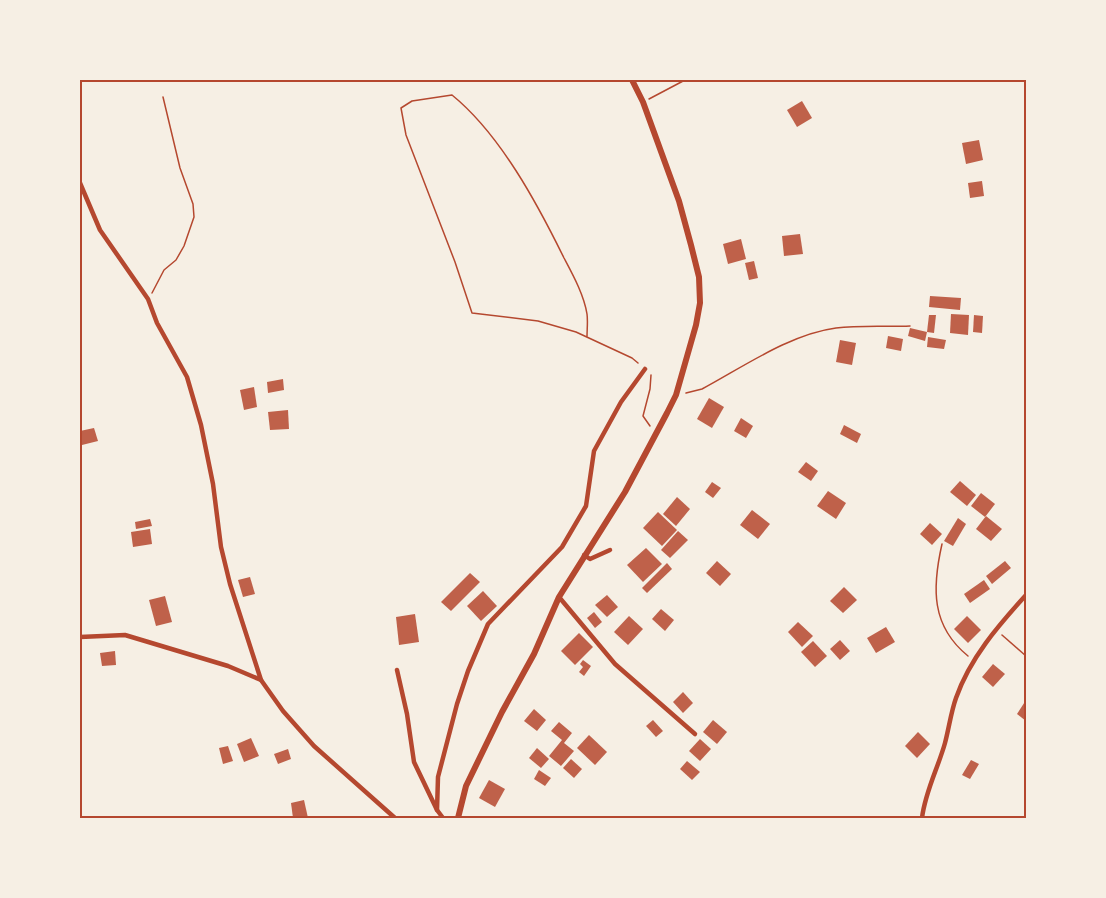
<svg xmlns="http://www.w3.org/2000/svg" width="1106" height="898" font-family="Inter,sans-serif">
  <style>
    .building { fill: #bf614a }
    .lines { fill: none; stroke-linecap: round; stroke-linejoin: round }
    .path { stroke: #b5482f; stroke-width: 1.5 }
    .minor { stroke: #b5482f; stroke-width: 4.5 }
    .secondary { stroke: #b5482f; stroke-width: 6 }
    .neatline { fill: none; stroke: #b5482f; stroke-width: 2 }
  </style>
  <rect width="100%" height="100%" fill="#f6efe4"/>
  <g class="building">
    <polygon points="802,101 812,118 797,127 787,110"/>
    <polygon points="979,140 983,160 966,164 962,143"/>
    <polygon points="982,181 984,196 970,198 968,183"/>
    <polygon points="800,234 803,254 784,256 782,236"/>
    <polygon points="741,239 746,259 728,264 723,244"/>
    <polygon points="754,261 758,278 749,280 745,263"/>
    <polygon points="930,296 961,298 960,310 929,307"/>
    <polygon points="951,314 969,315 968,335 950,333"/>
    <polygon points="929,315 936,315 934,333 927,332"/>
    <polygon points="974,315 983,316 982,333 973,332"/>
    <polygon points="910,328 927,332 925,341 908,336"/>
    <polygon points="888,336 903,339 901,351 886,348"/>
    <polygon points="928,337 946,340 944,349 927,347"/>
    <polygon points="840,340 856,343 852,365 836,362"/>
    <polygon points="283,379 284,390 268,393 267,382"/>
    <polygon points="254,387 257,407 244,410 240,390"/>
    <polygon points="709,398 724,407 712,428 697,419"/>
    <polygon points="288,410 289,429 270,430 268,412"/>
    <polygon points="741,418 753,426 746,438 734,431"/>
    <polygon points="844,425 861,434 857,443 840,434"/>
    <polygon points="94,428 98,441 82,445 80,431"/>
    <polygon points="806,462 818,471 811,481 798,472"/>
    <polygon points="960,481 976,495 967,506 950,492"/>
    <polygon points="712,482 721,488 713,498 705,492"/>
    <polygon points="828,491 846,503 836,519 817,506"/>
    <polygon points="981,493 995,504 985,517 971,506"/>
    <polygon points="677,497 690,509 676,526 663,514"/>
    <polygon points="752,510 770,524 758,539 740,525"/>
    <polygon points="658,512 677,530 662,546 643,528"/>
    <polygon points="986,516 1002,529 991,541 976,529"/>
    <polygon points="958,518 966,524 953,546 944,541"/>
    <polygon points="150,519 152,526 136,529 135,522"/>
    <polygon points="930,523 942,534 932,545 920,534"/>
    <polygon points="150,529 152,544 133,547 131,532"/>
    <polygon points="678,531 688,540 670,558 661,550"/>
    <polygon points="646,548 662,564 643,582 627,565"/>
    <polygon points="717,561 731,574 720,586 706,573"/>
    <polygon points="1005,561 1011,568 992,584 986,576"/>
    <polygon points="667,563 672,569 647,593 642,588"/>
    <polygon points="470,573 480,582 451,611 441,602"/>
    <polygon points="250,577 255,594 243,597 238,580"/>
    <polygon points="984,580 990,589 970,603 964,594"/>
    <polygon points="844,587 857,600 843,613 830,601"/>
    <polygon points="483,591 497,606 481,621 467,606"/>
    <polygon points="607,595 618,607 607,617 595,605"/>
    <polygon points="165,596 172,622 156,626 149,600"/>
    <polygon points="661,609 674,620 665,631 652,619"/>
    <polygon points="594,612 602,622 595,628 587,618"/>
    <polygon points="415,614 419,642 399,645 396,617"/>
    <polygon points="629,616 643,629 628,645 614,632"/>
    <polygon points="967,616 981,630 968,643 954,629"/>
    <polygon points="798,622 813,636 802,647 788,632"/>
    <polygon points="886,627 895,642 876,653 867,638"/>
    <polygon points="579,633 593,647 575,665 561,651"/>
    <polygon points="840,640 850,651 840,660 830,649"/>
    <polygon points="813,641 827,656 815,667 801,652"/>
    <polygon points="115,651 116,665 102,666 100,653"/>
    <polygon points="583,660 591,666 584,676 579,672 583,667 580,664"/>
    <polygon points="993,664 1005,674 993,687 982,677"/>
    <polygon points="683,692 693,703 683,713 673,702"/>
    <polygon points="1026,700 1026,721 1017,714"/>
    <polygon points="534,709 546,720 537,731 524,721"/>
    <polygon points="653,720 663,731 656,737 646,726"/>
    <polygon points="713,720 727,732 717,744 703,732"/>
    <polygon points="559,722 572,733 564,743 574,751 561,766 549,756 562,740 551,731"/>
    <polygon points="918,732 930,744 917,758 905,746"/>
    <polygon points="589,735 607,752 595,765 577,748"/>
    <polygon points="251,738 259,756 244,762 237,744"/>
    <polygon points="700,739 711,749 700,761 689,751"/>
    <polygon points="228,746 233,761 223,764 219,748"/>
    <polygon points="537,748 549,759 541,768 529,758"/>
    <polygon points="288,749 291,759 278,764 274,754"/>
    <polygon points="571,759 582,769 574,778 563,768"/>
    <polygon points="971,760 979,764 970,779 962,775"/>
    <polygon points="687,761 700,772 692,780 680,769"/>
    <polygon points="539,770 551,778 545,786 534,779"/>
    <polygon points="489,780 505,789 495,807 479,798"/>
    <polygon points="304,800 308,818 293,818 291,803"/>
  </g>
  <g class="lines">
    <g class="path">
      <polyline points="649,99 685,80"/>
      <polyline points="152,293 164,270 176,260 184,246 194,217 193,204 180,168 163,97"/>
      <path d="M587,337C587,329 588,321 587,314C584,295 573,275 564,258C537,203 500,134 452,95L412,101L401,108L406,135L455,262L472,313L538,321L576,332L632,358L638,363"/>
      <path d="M686,393L702,389C743,367 790,334 836,328C860,325 886,327 910,326"/>
      <polyline points="650,426 643,416 650,389 651,375"/>
      <path d="M942,544C932,588 931,626 968,656"/>
      <polyline points="1002,635 1026,656"/>
    </g>
    <g class="minor">
      <polyline points="80,183 100,230 148,299 157,323 187,377 201,425 213,484 221,547 230,584 261,680 283,711 314,746 395,818"/>
      <polyline points="584,555 590,559 610,550"/>
      <polyline points="559,597 615,664 695,734"/>
      <polyline points="80,637 125,635 228,666 261,680"/>
      <polyline points="397,670 407,714 414,762 437,810 443,818"/>
      <polyline points="437,810 438,777 457,704 468,671 488,624 562,547 586,506 594,451 621,402 645,369"/>
      <path d="M922,818C925,792 938,768 945,743C949,728 951,712 956,698C970,658 998,626 1026,595"/>
    </g>
    <polyline class="secondary" points="458,818 466,786 502,712 534,654 559,597 625,492 667,413 676,395 696,325 700,303 699,277 691,245 679,201 643,102 632,80"/>
  </g>
  <rect width="1106" height="898" fill="none" stroke="#f6efe4" stroke-width="162"/>
  <rect x="81" y="81" width="944" height="736" class="neatline"/>
</svg>
